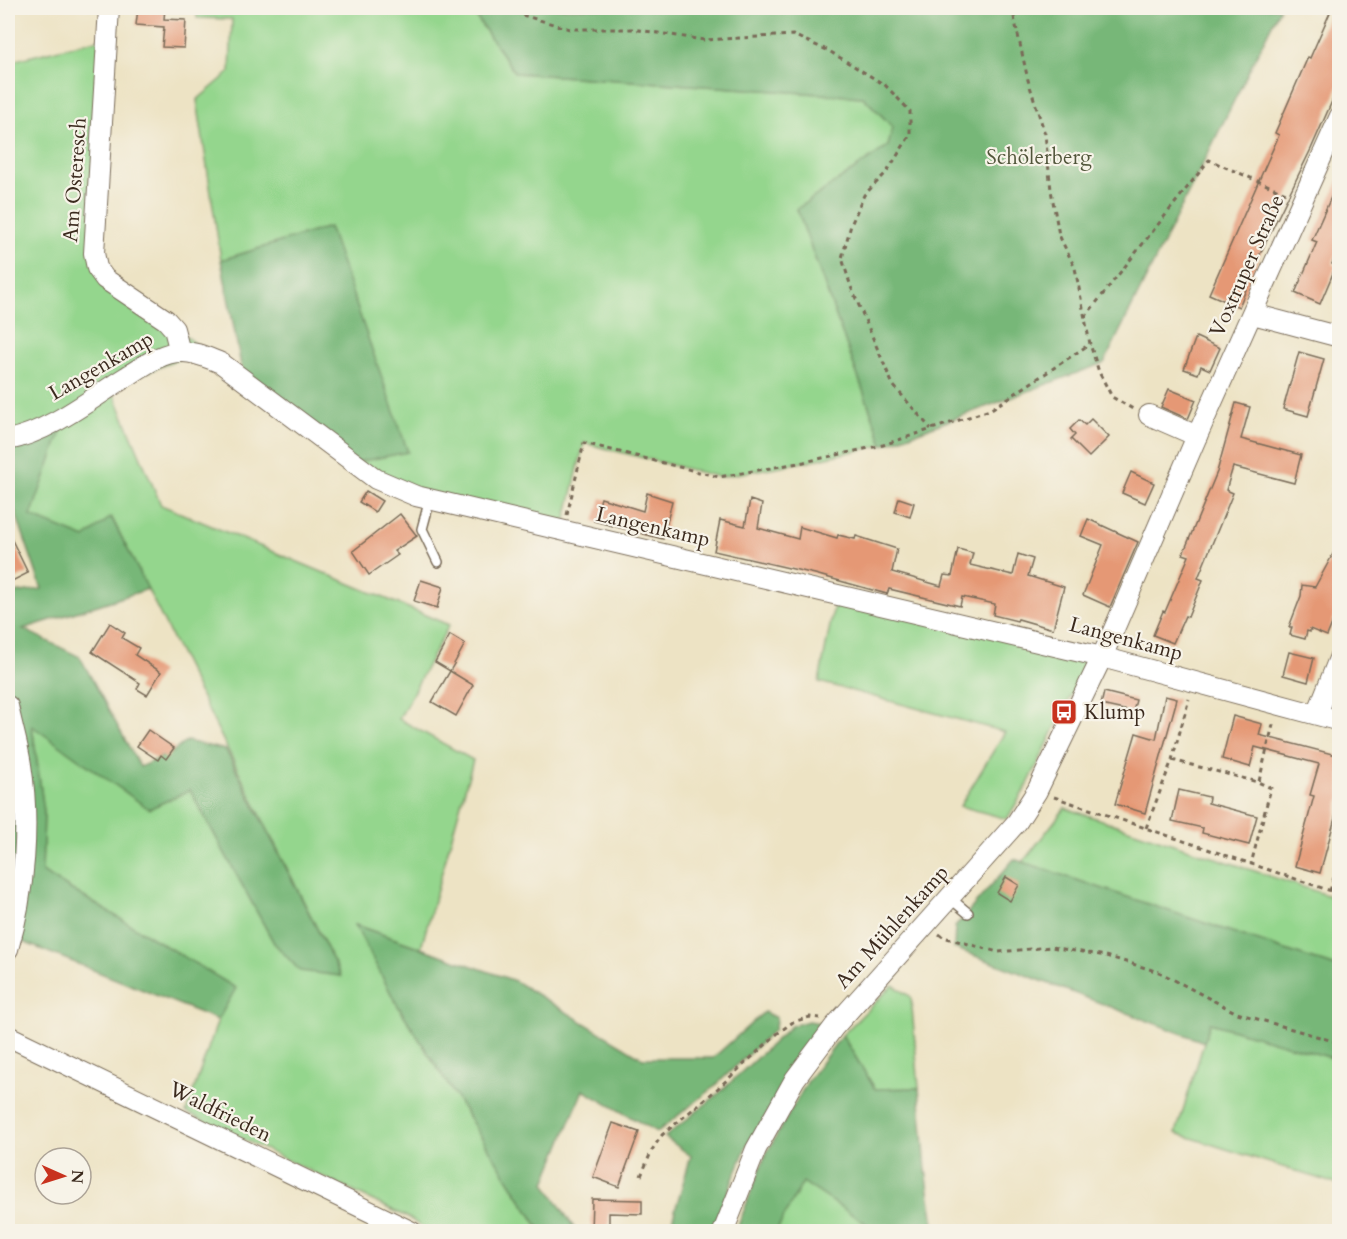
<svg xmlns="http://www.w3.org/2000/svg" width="1347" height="1239" font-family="Cardo,serif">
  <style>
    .green { fill: #94d68d; stroke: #688056; stroke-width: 1.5 }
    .forest { fill: #77b778; stroke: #59704b; stroke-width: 1.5 }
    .building { fill: #e59874 }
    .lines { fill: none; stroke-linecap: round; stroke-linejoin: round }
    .lane-casing { stroke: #796b58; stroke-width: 12 }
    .street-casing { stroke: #796b58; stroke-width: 22 }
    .path { stroke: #796b58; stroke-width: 3; stroke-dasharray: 4.5 4.5; stroke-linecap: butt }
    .lane { stroke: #fff; stroke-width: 9 }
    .street { stroke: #fff; stroke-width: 20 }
    .labels { text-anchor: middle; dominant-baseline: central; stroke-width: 4.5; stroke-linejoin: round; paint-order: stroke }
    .park-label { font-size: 21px; fill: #51553a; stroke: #f7f3e8 }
    .street-label { font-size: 21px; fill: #3b2a1e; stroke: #f7f3e8 }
    .poi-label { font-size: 21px; fill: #3b2a1e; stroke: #f7f3e8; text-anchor: start }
  </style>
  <rect width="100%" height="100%" fill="#f7f3e8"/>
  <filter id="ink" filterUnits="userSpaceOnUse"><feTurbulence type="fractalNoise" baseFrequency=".0167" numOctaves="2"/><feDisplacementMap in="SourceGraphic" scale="12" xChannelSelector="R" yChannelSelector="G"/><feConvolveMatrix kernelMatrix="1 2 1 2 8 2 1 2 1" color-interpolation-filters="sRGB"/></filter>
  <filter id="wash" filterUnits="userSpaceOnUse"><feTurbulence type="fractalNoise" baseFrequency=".008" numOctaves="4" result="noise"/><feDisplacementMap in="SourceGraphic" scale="24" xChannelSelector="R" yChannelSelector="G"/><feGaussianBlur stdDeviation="1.35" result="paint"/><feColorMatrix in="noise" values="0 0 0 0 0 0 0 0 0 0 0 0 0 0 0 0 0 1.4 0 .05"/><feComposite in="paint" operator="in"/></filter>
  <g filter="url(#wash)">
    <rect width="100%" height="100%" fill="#ede3c4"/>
    <g class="green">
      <polygon points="197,8 470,8 515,73 863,97 893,127 888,146 797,209 883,445 804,462 719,477 584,443 563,531 416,496 353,463 407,452 329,228 221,260 197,100 230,72 232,19 197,18"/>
      <polygon points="108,37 97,268 221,363 194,353 111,387 161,505 449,625 399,719 473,760 421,948 356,925 395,1001 541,1231 428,1231 407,1217 186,1112 218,1020 235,988 42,872 44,812 32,725 149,809 190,790 274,943 341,976 112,518 85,538 30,516 67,415 8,440 8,62"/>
      <polygon points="836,595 1091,654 1027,786 1007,819 960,806 1005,732 819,682"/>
      <polygon points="1065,808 1339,899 1339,968 1023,862"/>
      <polygon points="893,985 911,997 919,1088 875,1089 842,1035"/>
      <polygon points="1210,1023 1339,1060 1339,1185 1176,1133"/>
      <polygon points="803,1181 877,1231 776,1232"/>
    </g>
    <g class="forest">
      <polygon points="470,8 1280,8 1104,363 883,445 797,209 888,146 893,127 863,97 515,73"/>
      <polygon points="329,227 408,452 353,463 244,381 221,260"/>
      <polygon points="67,414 31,516 85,538 111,517 148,589 23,629 80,657 140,767 172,752 187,741 226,750 341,976 300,971 274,943 190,790 149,809 32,726 44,812 42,872 236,988 218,1020 8,936 8,594 42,589 14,508 8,506 8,440"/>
      <polygon points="1014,859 1339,968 1339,1060 1210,1023 1204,1042 954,948 955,927"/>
      <polygon points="355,925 515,981 642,1058 713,1058 764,1012 776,1018 775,1029 713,1088 657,1132 583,1090 545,1183 576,1231 541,1231 395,1001"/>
      <polygon points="808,1021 821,1023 825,1025 747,1145 712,1231 669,1231 691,1156 665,1137 718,1094 791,1026"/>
      <polygon points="842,1035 875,1089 919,1088 926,1170 935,1231 877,1231 803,1182 776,1231 736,1231 766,1154 808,1081"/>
    </g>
    <g id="blocks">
      <g class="building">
        <polygon points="138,8 165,8 164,19 186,20 184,48 162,47 164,27 136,25"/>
        <polygon points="1332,8 1340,8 1340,83 1311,149 1261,252 1239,307 1209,294 1279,135 1275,133 1308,57 1310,58"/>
        <polygon points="1340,177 1340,247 1332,264 1336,266 1320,304 1295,293 1317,242 1312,240"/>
        <polygon points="1196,337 1220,348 1210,370 1201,366 1198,374 1184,369"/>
        <polygon points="1299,352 1324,359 1308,416 1283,409"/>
        <polygon points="1169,389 1196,400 1188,419 1161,407"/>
        <polygon points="1236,403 1250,407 1241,439 1301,455 1294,483 1233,467 1226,490 1233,493 1198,578 1203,580 1188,617 1185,616 1173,643 1153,635 1163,611 1165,612 1189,556 1183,554 1217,472"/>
        <polygon points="1091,419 1109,437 1089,457 1071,439 1075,435 1070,429 1079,420 1085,425"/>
        <polygon points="1131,472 1154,483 1145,503 1122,493"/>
        <polygon points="366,491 382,501 375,512 359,502"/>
        <polygon points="647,493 672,501 663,539 594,521 601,498 643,511"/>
        <polygon points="899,498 914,503 910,517 895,512"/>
        <polygon points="750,500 762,504 758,528 798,539 800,527 837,538 838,535 855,539 856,536 897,549 892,572 941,586 944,575 952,576 958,549 973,553 970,565 1013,575 1018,554 1033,559 1028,576 1064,587 1053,629 1018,619 1017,621 993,615 995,604 962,597 960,606 889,589 887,594 815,574 714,551 720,520 745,526"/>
        <polygon points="400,514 417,536 394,551 398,555 369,575 353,551"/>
        <polygon points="1088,519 1138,542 1110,607 1083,595 1103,545 1081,536"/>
        <polygon points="8,532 28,573 8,583"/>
        <polygon points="1340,541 1340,604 1327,636 1310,629 1310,632 1307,631 1305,639 1290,635 1292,627 1289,627 1301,596 1302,585 1315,587"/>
        <polygon points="421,580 443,587 437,608 414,601"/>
        <polygon points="110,623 125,633 122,638 139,648 135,655 161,672 147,695 137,689 140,683 92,652"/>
        <polygon points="450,635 465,644 450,671 435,662"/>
        <polygon points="1289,652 1314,658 1308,682 1283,675"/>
        <polygon points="450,671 473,685 456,716 432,702"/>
        <polygon points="1104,692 1136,700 1133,712 1101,705"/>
        <polygon points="1165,696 1177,699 1145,813 1115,804 1136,733 1156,739"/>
        <polygon points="1233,716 1262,724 1259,735 1340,756 1340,800 1320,873 1295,866 1314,796 1310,795 1319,764 1255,747 1250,767 1222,759"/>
        <polygon points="148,730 174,748 166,759 161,755 158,760 137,746"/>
        <polygon points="1179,790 1209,797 1208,803 1257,816 1249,845 1202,833 1203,828 1172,821"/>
        <polygon points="1006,877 1019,885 1010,901 997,893"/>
        <polygon points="613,1123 639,1132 619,1187 593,1177"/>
        <polygon points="592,1199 642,1200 642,1214 609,1213 609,1232 591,1232"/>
      </g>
    </g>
  </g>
  <g filter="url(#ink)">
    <use href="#blocks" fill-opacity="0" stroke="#796b58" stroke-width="1.5"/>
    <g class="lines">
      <defs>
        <g id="lane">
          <polyline points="430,499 422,529 438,562"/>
          <polyline points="950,898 968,913"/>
        </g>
        <g id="street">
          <polyline points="109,8 94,253 97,268 105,279 166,320 174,329 180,352"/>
          <polyline points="1253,314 1340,337"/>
          <polyline points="1149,415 1197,436"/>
          <path d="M8,440C51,431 89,400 126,377C142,367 161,352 181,352C194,351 208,358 221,363L376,479L416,496L1102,657L1340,721"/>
          <path d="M8,706C12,726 18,745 21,765C30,822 25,893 8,949"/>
          <polyline points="1317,714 1340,656"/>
          <polyline points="8,1036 412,1232"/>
          <polyline points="723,1232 756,1149 795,1079 834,1027 1017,822 1037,791 1102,657 1197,436 1340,116"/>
        </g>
      </defs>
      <use href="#lane" class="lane-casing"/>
      <use href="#street" class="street-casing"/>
      <g class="path">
        <polyline points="517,8 522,15 570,29 632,29 704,40 793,35 829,51 885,85 910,111 910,135 887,172 864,195 851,225 842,258 851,287 893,385 931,429"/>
        <polyline points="1012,8 1028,80 1045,134 1051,190 1059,235 1075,268 1090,344 1099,372 1112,397 1133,409"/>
        <polyline points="1085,317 1209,160 1288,194"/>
        <polyline points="567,515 584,443 719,477 804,462 883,445 990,410 1090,344"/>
        <polyline points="1172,760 1258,782 1271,788 1251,864"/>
        <polyline points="1259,781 1274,721"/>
        <polyline points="1054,797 1340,894"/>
        <polyline points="1146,828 1172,760 1189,699"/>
        <polyline points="1330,891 1340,856"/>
        <polyline points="939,934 943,937 998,952 1051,947 1106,956 1159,972 1237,1013 1340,1043"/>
        <polyline points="641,1176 652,1150 662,1135 715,1091 778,1033 793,1022 810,1017 820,1018"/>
      </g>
      <use href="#lane" class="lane"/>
      <use href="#street" class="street"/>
    </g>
  </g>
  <defs>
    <symbol id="bus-square" viewBox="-11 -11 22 22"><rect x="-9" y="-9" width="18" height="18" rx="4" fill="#c8321e" stroke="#f7f3e8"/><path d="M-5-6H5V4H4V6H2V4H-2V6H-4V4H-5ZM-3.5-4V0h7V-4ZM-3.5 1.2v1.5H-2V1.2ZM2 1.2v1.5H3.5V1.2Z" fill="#fff"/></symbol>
  </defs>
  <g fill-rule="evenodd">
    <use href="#bus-square" x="1049" y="697" width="30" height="30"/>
  </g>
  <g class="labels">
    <g class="park-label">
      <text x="1039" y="157">Schölerberg</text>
    </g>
    <g class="street-label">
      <text transform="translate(75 180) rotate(-86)">Am Osteresch</text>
      <text transform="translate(1247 266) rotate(-66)">Voxtruper Straße</text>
      <text transform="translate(101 366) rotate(-30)">Langenkamp</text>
      <text transform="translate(653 527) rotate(13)">Langenkamp</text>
      <text transform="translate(1126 639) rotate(15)">Langenkamp</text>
      <text transform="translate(892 927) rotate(-48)">Am Mühlenkamp</text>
      <text transform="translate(220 1112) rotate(26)">Waldfrieden</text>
    </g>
    <g class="poi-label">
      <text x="1084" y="712">Klump</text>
    </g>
  </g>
  <rect width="1347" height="1239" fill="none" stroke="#f7f3e8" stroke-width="30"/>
  <g transform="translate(63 1176) rotate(93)"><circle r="28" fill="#f7f3e8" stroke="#aca397" stroke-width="1.5"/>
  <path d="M0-4.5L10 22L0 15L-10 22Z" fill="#c8321e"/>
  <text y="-9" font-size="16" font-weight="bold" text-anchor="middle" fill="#3b2a1e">N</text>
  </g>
</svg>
